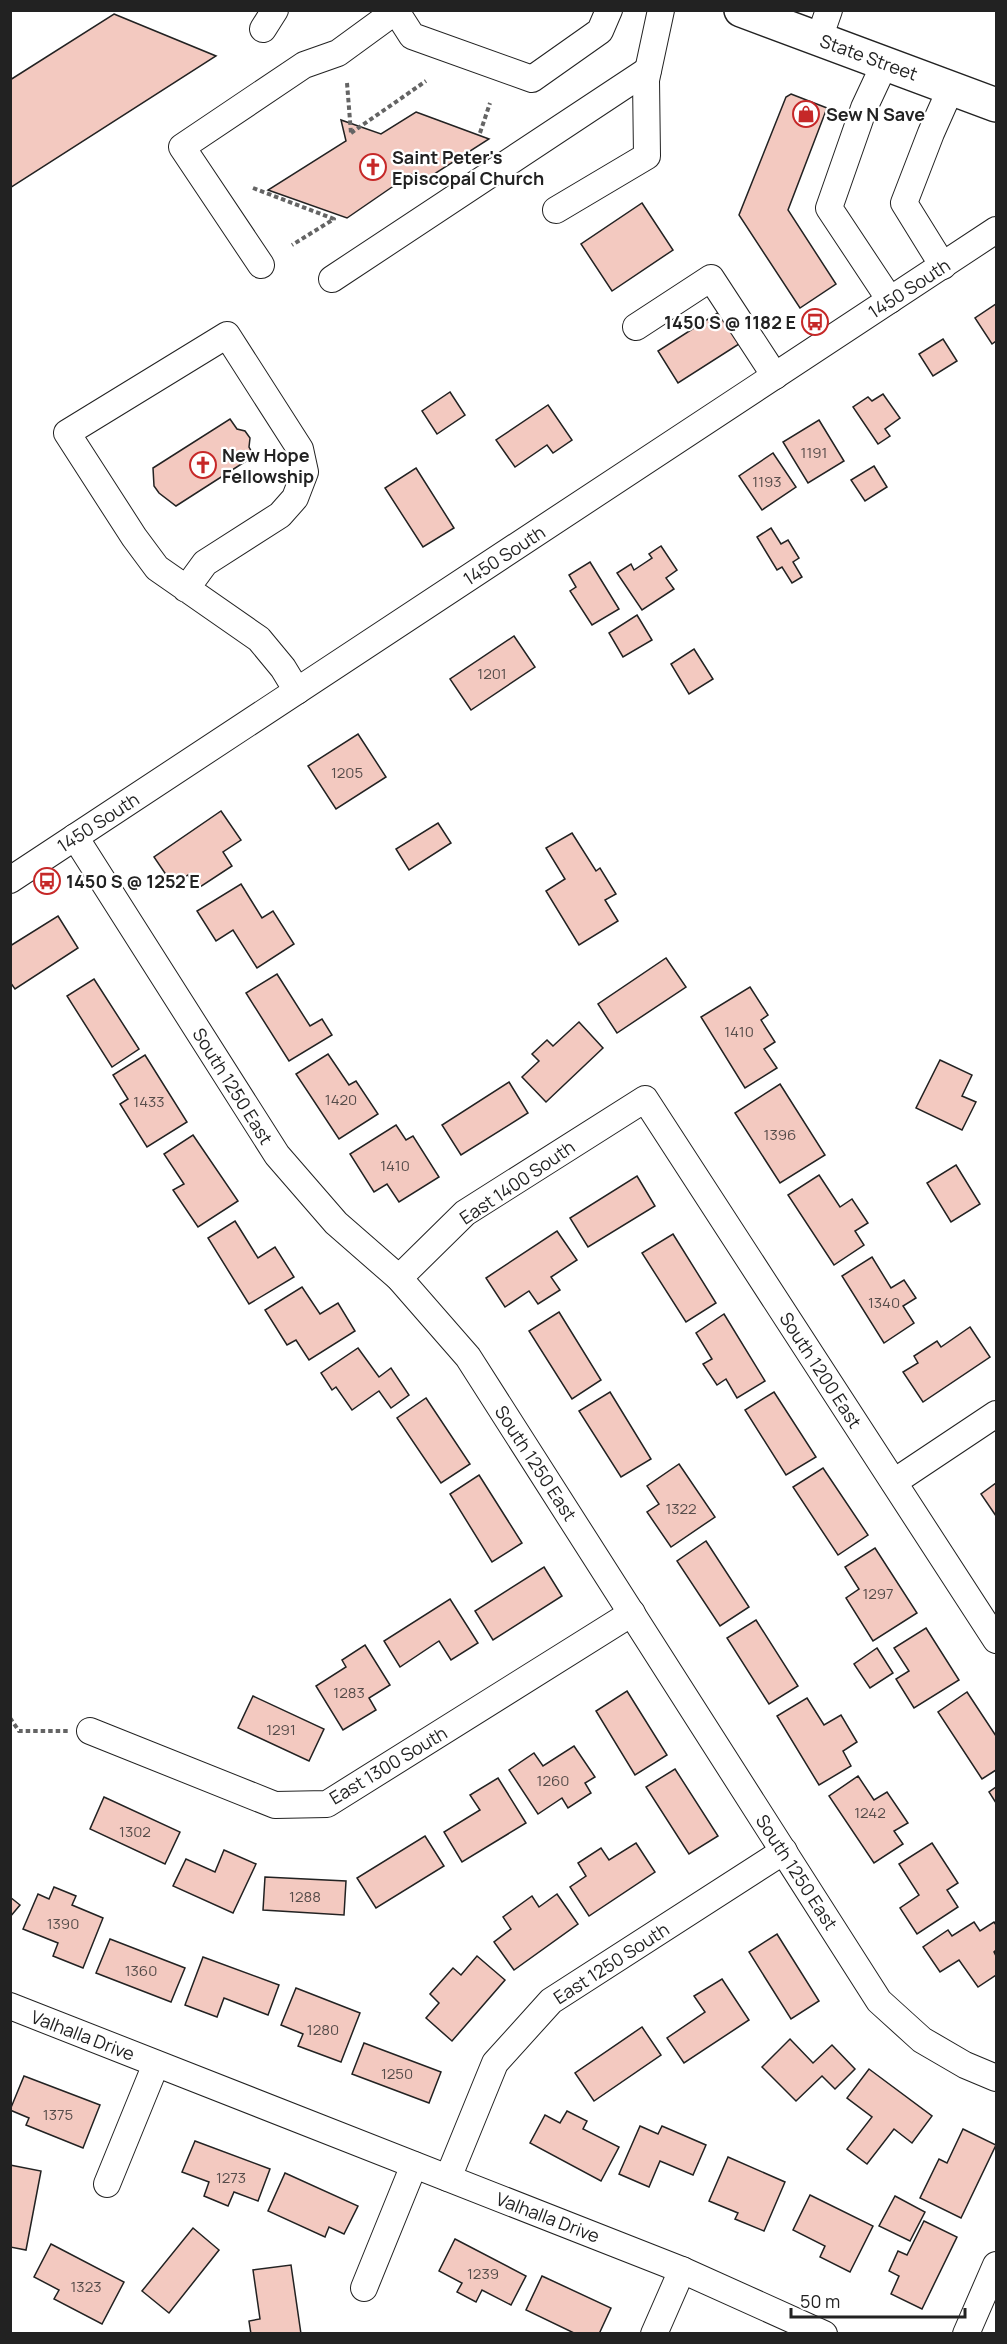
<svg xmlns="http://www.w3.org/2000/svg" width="1007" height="2344" font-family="Manrope,sans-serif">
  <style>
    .building { fill: #f3c9c0; stroke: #222; stroke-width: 1.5 }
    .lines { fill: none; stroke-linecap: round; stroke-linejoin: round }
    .minor-casing { stroke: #222; stroke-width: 28 }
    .major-casing { stroke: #222; stroke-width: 36 }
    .path { stroke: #646464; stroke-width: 4; stroke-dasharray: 4.5 3; stroke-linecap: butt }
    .minor { stroke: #fff; stroke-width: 26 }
    .major { stroke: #fff; stroke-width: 33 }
    .labels { text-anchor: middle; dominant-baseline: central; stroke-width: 4.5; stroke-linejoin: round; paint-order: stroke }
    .number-label { font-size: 15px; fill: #564c4a }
    .street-label { font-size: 18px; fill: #222; stroke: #fff }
    .poi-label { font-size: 18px; font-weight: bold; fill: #222; stroke: #fff; text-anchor: start }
  </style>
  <rect width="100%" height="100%" fill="#fff"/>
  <g class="building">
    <polygon points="114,14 216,56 10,188 10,80"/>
    <polygon points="791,94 827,108 788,210 836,284 800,308 739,215 786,97"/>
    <polygon points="416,112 489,139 425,180 411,174 347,218 268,190 346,141 341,120 381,134"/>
    <polygon points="642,203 673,250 612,291 581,244"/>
    <polygon points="996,304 996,341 992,344 975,318"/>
    <polygon points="719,312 739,344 678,383 658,351"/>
    <polygon points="943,339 957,361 933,376 919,354"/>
    <polygon points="450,392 465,415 437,434 422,411"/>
    <polygon points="883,394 900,418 885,429 890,436 878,444 853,407 868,397 872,401"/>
    <polygon points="548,405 572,440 553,453 547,445 515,467 496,440"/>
    <polygon points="230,419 237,429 245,431 250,438 249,447 254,456 176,506 159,493 154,486 153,468"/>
    <polygon points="819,420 844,461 808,483 783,442"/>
    <polygon points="773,453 796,487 762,510 739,476"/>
    <polygon points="874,466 887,487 865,501 851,480"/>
    <polygon points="416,468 454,528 423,547 385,488"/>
    <polygon points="771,528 781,544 788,540 799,558 793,562 802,577 792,583 782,567 777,570 757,537"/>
    <polygon points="661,546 677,570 666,578 674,589 642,610 617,573 631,564 634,570 652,558 649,554"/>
    <polygon points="590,562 619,609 592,625 570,591 576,587 569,575"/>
    <polygon points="637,615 652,640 623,657 609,633"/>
    <polygon points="514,636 535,667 471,710 450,679"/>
    <polygon points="694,649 713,679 689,694 671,664"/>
    <polygon points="358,734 386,777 336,809 308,766"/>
    <polygon points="221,811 241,840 223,852 232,866 197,889 188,875 173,885 154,857"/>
    <polygon points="438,823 451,843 409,870 396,849"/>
    <polygon points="572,833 596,871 600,868 616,894 605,900 618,921 579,945 546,891 565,879 546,848"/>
    <polygon points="241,884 262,918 273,911 294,944 257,968 233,930 216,941 197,911"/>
    <polygon points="58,916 78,948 15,989 10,982 10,946"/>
    <polygon points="666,958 686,987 617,1033 598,1004"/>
    <polygon points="277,974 310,1026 322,1019 332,1035 289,1061 246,993"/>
    <polygon points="94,979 139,1049 112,1067 67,996"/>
    <polygon points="750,987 768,1015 761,1020 775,1042 764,1049 777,1068 745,1088 701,1017"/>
    <polygon points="579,1022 603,1048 546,1102 522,1077 539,1061 532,1054 547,1040 553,1046"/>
    <polygon points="328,1054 349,1085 356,1081 378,1114 339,1139 296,1074"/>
    <polygon points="145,1055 187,1122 147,1147 120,1104 128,1099 113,1075"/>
    <polygon points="940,1060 972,1075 962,1096 976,1102 962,1130 916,1108"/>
    <polygon points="509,1082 528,1113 461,1155 442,1125"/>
    <polygon points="780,1084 825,1155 780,1183 735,1113"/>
    <polygon points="396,1125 406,1140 413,1136 439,1177 399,1202 387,1184 374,1192 350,1154"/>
    <polygon points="193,1135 238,1201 198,1227 173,1190 184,1184 164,1154"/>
    <polygon points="956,1165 980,1204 951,1222 927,1183"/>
    <polygon points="819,1175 840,1207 852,1199 868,1223 855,1231 864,1245 834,1265 788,1195"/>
    <polygon points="637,1176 655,1206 588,1247 570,1218"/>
    <polygon points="235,1221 258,1258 275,1247 294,1277 249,1304 208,1238"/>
    <polygon points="557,1231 577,1260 551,1277 560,1290 538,1304 529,1291 505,1307 486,1278"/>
    <polygon points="673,1234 716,1303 686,1322 642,1253"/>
    <polygon points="872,1257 891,1288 904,1280 916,1298 903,1306 914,1323 884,1343 842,1276"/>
    <polygon points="302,1287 320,1314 338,1303 355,1331 309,1360 296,1340 287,1345 265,1310"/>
    <polygon points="559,1312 601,1380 572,1399 529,1331"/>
    <polygon points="724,1314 765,1381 737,1398 726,1379 717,1385 703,1364 712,1359 696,1333"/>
    <polygon points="970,1327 990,1357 923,1402 903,1372 918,1363 914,1356 937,1341 941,1347"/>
    <polygon points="358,1348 379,1377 391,1368 409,1395 391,1408 379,1391 352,1410 336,1387 332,1390 321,1373"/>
    <polygon points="610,1392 651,1459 621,1477 579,1411"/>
    <polygon points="774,1392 816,1457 786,1475 745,1410"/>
    <polygon points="426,1398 470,1464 441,1483 397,1418"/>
    <polygon points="679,1464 715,1517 671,1547 647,1512 659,1504 647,1486"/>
    <polygon points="823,1468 868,1535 838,1555 793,1487"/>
    <polygon points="479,1475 522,1543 492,1562 450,1494"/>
    <polygon points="996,1483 996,1516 981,1494"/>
    <polygon points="706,1541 749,1607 720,1626 677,1561"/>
    <polygon points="875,1548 917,1613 873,1641 846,1598 859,1589 845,1567"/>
    <polygon points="544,1567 562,1596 493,1640 475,1611"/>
    <polygon points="450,1599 478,1643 451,1660 439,1641 400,1667 384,1641"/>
    <polygon points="756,1620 798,1686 769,1704 727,1638"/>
    <polygon points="926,1628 959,1680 914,1708 896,1679 909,1671 894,1648"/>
    <polygon points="365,1645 390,1685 369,1698 376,1710 343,1730 316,1686 346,1667 342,1660"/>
    <polygon points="877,1648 893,1673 870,1688 854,1664"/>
    <polygon points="627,1691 667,1755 635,1775 596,1711"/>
    <polygon points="967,1692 996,1736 996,1770 982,1779 938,1712"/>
    <polygon points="253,1696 324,1729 309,1761 238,1728"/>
    <polygon points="807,1698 824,1725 841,1715 857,1742 843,1751 851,1766 819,1785 777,1716"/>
    <polygon points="574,1746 595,1777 585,1783 591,1793 568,1808 562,1798 538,1814 509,1770 534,1753 543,1766"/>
    <polygon points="675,1769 718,1836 689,1854 646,1787"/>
    <polygon points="858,1776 874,1800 887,1792 908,1823 894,1831 903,1844 874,1863 829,1796"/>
    <polygon points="498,1778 526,1823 462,1862 444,1832 480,1810 470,1795"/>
    <polygon points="996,1787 996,1803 989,1792"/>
    <polygon points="104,1797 180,1832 165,1864 90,1829"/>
    <polygon points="425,1836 444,1866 376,1908 357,1878"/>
    <polygon points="636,1843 655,1872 589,1916 570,1887 586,1876 578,1863 601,1848 609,1860"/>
    <polygon points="932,1843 958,1883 947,1890 958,1907 917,1934 900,1908 919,1895 899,1864"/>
    <polygon points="224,1850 256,1864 233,1913 173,1886 186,1859 215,1872"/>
    <polygon points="265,1877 346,1881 344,1915 263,1910"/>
    <polygon points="54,1887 76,1896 72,1905 103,1918 83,1968 53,1956 58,1943 23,1929 38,1894 49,1899"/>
    <polygon points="557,1894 578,1924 514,1970 494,1942 511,1929 503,1917 532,1896 539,1907"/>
    <polygon points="10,1897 20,1905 10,1917"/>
    <polygon points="974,1922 980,1931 994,1922 996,1925 996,1950 994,1952 996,1956 996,1975 978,1987 959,1960 940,1972 923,1947 948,1930 952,1936"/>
    <polygon points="777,1934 819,2001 791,2019 749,1952"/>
    <polygon points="110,1939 185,1968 171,2002 96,1973"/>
    <polygon points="477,1956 505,1980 452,2041 426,2018 439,2003 430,1994 453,1968 461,1975"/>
    <polygon points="203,1957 279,1985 268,2015 224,1998 217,2017 185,2005"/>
    <polygon points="722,1979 749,2020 684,2063 667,2038 705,2012 694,1996"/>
    <polygon points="296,1988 360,2013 341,2062 298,2046 303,2034 281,2025"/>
    <polygon points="642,2027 661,2055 594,2101 575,2073"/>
    <polygon points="790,2039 813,2063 832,2045 855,2069 835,2089 822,2076 796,2101 762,2067"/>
    <polygon points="364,2043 441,2072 429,2103 352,2074"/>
    <polygon points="869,2069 932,2116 912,2143 894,2129 867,2164 847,2149 872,2117 847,2098"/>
    <polygon points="24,2076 100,2105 83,2148 26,2125 29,2118 10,2110"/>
    <polygon points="567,2111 587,2121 583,2129 619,2147 601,2181 530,2143 545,2115 560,2123"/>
    <polygon points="640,2126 658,2134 662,2126 706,2145 693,2175 660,2161 649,2187 619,2174"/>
    <polygon points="963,2129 996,2145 961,2218 920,2198 939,2159 947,2163"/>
    <polygon points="195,2141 270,2169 258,2201 234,2192 228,2206 204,2196 209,2182 182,2172"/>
    <polygon points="728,2157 785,2182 764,2231 735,2219 738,2213 709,2201"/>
    <polygon points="10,2165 41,2171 26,2250 10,2247"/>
    <polygon points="285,2173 358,2206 344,2234 329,2227 325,2237 268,2211"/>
    <polygon points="810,2195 873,2226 850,2272 820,2257 825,2246 793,2230"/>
    <polygon points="895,2196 925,2212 910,2241 879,2226"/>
    <polygon points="924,2221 957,2237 922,2309 891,2294 899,2276 889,2271 898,2251 907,2255"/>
    <polygon points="193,2228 219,2250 169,2313 142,2291"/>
    <polygon points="455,2239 526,2276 511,2305 482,2290 476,2302 457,2292 462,2283 439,2271"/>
    <polygon points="51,2244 124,2282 102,2324 54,2299 59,2290 34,2277"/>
    <polygon points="291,2265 301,2334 251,2334 249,2321 260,2319 253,2270"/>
    <polygon points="542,2276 611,2308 599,2334 576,2334 526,2310"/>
  </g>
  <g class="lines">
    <defs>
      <g id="minor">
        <polyline points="396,11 412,36 532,79 600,31 609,10"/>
        <polyline points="263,29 275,10"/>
        <polyline points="819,39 829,10"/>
        <polyline points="885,63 864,108 829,208 890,300"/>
        <polyline points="556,210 647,156 646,80 661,10"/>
        <polyline points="261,265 182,147 304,65 338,53 397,10"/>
        <polyline points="943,266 904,203 931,133 951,88"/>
        <polyline points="332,279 648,70"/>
        <polyline points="636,327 711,278 775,376"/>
        <polyline points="186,589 205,563 280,515 295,498 305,472 300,449 227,335 67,433 134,537 157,568 259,639 283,668 297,691"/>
        <polyline points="75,837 277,1155 336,1223 399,1278 468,1357 879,2001 922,2040 965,2065 996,2078"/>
        <polyline points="10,880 996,230"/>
        <polyline points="399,1278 465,1213 645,1099 996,1640"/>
        <polyline points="894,1482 996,1414"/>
        <polyline points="90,1731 275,1805 327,1804 632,1613"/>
        <polyline points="10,2006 682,2270 824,2334"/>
        <polyline points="448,2178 495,2063 551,2001 784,1851"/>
        <polyline points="107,2184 156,2064"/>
        <polyline points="364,2288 414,2165"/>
        <polyline points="654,2334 682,2270"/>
        <polyline points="966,2334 996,2265"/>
      </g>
      <polyline id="major" points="741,10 996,105"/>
    </defs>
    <use href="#minor" class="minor-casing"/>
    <use href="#major" class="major-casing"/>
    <g class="path">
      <polyline points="347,83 351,133"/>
      <polyline points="351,133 426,81"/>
      <polyline points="480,133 490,103"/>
      <polyline points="253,188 334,219 292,245"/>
      <polyline points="10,1718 19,1731 69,1731"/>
    </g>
    <use href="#minor" class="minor"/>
    <use href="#major" class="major"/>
  </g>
  <defs>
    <symbol id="shop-ring" viewBox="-11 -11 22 22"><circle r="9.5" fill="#fff" stroke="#c62828" stroke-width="1.5"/><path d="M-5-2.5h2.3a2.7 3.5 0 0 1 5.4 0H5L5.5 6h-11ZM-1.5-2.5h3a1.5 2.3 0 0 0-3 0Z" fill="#c62828"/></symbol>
    <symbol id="church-ring" viewBox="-11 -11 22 22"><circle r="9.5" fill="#fff" stroke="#c62828" stroke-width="1.5"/><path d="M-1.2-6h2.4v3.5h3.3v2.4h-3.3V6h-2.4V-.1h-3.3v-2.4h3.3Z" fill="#c62828"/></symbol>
    <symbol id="bus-ring" viewBox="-11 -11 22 22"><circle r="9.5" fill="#fff" stroke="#c62828" stroke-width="1.5"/><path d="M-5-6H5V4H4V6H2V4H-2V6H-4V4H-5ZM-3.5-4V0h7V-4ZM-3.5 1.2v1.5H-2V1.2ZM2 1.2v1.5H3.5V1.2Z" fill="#c62828"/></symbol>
  </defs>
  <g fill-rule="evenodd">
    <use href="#shop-ring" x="791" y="99" width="30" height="30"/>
    <use href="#church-ring" x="358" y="152" width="30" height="30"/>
    <use href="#bus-ring" x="800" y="307" width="30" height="30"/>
    <use href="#church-ring" x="188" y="450" width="30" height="30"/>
    <use href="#bus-ring" x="32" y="866" width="30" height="30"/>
  </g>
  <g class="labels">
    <g class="number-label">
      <text x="814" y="452">1191</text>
      <text x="767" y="481">1193</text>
      <text x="492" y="673">1201</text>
      <text x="347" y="772">1205</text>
      <text x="739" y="1031">1410</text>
      <text x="341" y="1099">1420</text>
      <text x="149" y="1101">1433</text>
      <text x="780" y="1134">1396</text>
      <text x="395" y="1165">1410</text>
      <text x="884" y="1302">1340</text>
      <text x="681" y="1508">1322</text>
      <text x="878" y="1593">1297</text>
      <text x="349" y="1692">1283</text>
      <text x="281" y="1729">1291</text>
      <text x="553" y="1780">1260</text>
      <text x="870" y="1812">1242</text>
      <text x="135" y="1831">1302</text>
      <text x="305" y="1896">1288</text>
      <text x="63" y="1923">1390</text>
      <text x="141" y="1970">1360</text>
      <text x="323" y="2029">1280</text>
      <text x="397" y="2073">1250</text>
      <text x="58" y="2114">1375</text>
      <text x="231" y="2177">1273</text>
      <text x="483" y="2273">1239</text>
      <text x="86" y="2286">1323</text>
    </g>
    <g class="street-label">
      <text transform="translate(869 57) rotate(20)">State Street</text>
      <text transform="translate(909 288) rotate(-33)">1450 South</text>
      <text transform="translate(504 555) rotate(-33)">1450 South</text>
      <text transform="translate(98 822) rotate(-33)">1450 South</text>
      <text transform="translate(233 1086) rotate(58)">South 1250 East</text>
      <text transform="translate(517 1182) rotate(-34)">East 1400 South</text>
      <text transform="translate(821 1370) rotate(57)">South 1200 East</text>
      <text transform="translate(536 1463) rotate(57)">South 1250 East</text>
      <text transform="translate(388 1765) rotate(-31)">East 1300 South</text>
      <text transform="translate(797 1872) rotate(57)">South 1250 East</text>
      <text transform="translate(611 1963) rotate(-33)">East 1250 South</text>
      <text transform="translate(83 2035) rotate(21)">Valhalla Drive</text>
      <text transform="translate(548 2217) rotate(21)">Valhalla Drive</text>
    </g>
    <g class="poi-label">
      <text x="826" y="114">Sew N Save</text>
      <text x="392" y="157">Saint Peter's<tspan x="392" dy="21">Episcopal Church</tspan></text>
      <text x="796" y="322" text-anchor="end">1450 S @ 1182 E</text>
      <text x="222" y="455">New Hope<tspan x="222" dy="21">Fellowship</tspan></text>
      <text x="66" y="881">1450 S @ 1252 E</text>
    </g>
  </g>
  <rect width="1007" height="2344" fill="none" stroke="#222222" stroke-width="24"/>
  <path d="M791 2308v9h174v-9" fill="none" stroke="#222222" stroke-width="3"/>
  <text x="800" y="2308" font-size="18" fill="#222222" stroke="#ffffff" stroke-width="4.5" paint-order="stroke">50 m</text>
</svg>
